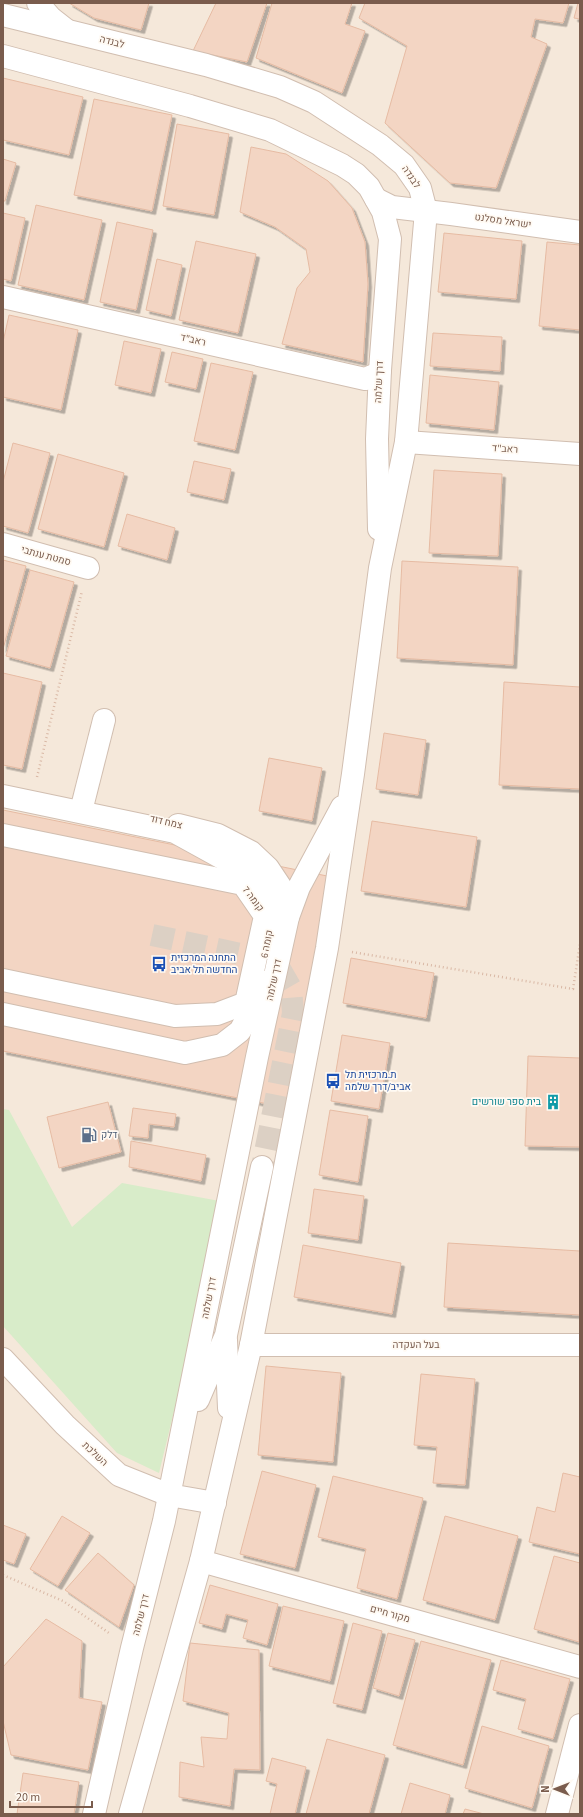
<svg xmlns="http://www.w3.org/2000/svg" width="583" height="1817" font-family="'Source Sans 3',Heebo,sans-serif">
  <style>
    .residential { fill: #f5e8da }
    .green { fill: #d8ecc9 }
    .building { fill: #f3d5c3; stroke: #e6bba3; filter: url(#shadow) }
    .lines { fill: none; stroke-linecap: round; stroke-linejoin: round }
    .minor-tunnel { stroke: #dcd0c4; stroke-width: 22; stroke-dasharray: 22 11; stroke-linecap: butt }
    .minor-casing { stroke: #d1beb0; stroke-width: 24 }
    .path { stroke: #d9b8a5; stroke-width: 2.5; stroke-dasharray: 1 3; stroke-linecap: butt }
    .minor { stroke: #fff; stroke-width: 22 }
    .labels { text-anchor: middle; dominant-baseline: central; stroke-width: 3.5; stroke-linejoin: round; paint-order: stroke }
    .street-label { font-size: 10px; fill: #7a5c4d; stroke: #fffaf3 }
    .transit-label { font-size: 10px; fill: #164399; stroke: #fffaf3; text-anchor: start }
    .culture-label { font-size: 10px; fill: #0d838f; stroke: #fffaf3; text-anchor: end }
    .service-label { font-size: 10px; fill: #4e5e75; stroke: #fffaf3; text-anchor: start }
  </style>
  <defs>
    <filter id="shadow"><feDropShadow dx="3.5" dy="3.5" stdDeviation="0" flood-color="#0004"/></filter>
  </defs>
  <rect width="100%" height="100%" fill="#fdf6ec"/>
  <rect class="residential" x="3" y="3" width="577" height="1811"/>
  <polygon class="green" points="3,1109 9,1110 72,1227 122,1183 225,1202 159,1473 117,1453 3,1326"/>
  <g class="building">
    <polygon points="69,3 149,3 141,30 94,18"/>
    <polygon points="216,3 267,3 247,62 193,51"/>
    <polygon points="272,3 352,3 345,24 365,31 342,93 256,58"/>
    <polygon points="365,3 569,3 563,23 535,19 531,37 547,44 496,188 450,183 385,123 407,46 359,18"/>
    <polygon points="578,3 580,3 580,19 574,18"/>
    <polygon points="3,78 83,97 69,155 3,140"/>
    <polygon points="94,99 172,115 152,211 74,195"/>
    <polygon points="177,124 229,134 214,215 163,206"/>
    <polygon points="251,147 286,154 328,181 352,208 365,242 368,284 363,362 282,344 297,288 310,272 306,249 275,227 240,212"/>
    <polygon points="3,159 16,163 5,201 3,201"/>
    <polygon points="36,205 102,220 84,300 18,285"/>
    <polygon points="3,213 25,218 11,281 3,279"/>
    <polygon points="117,222 153,230 136,310 100,302"/>
    <polygon points="444,233 522,241 516,299 438,292"/>
    <polygon points="196,241 256,254 238,333 179,320"/>
    <polygon points="547,242 580,245 580,330 539,326"/>
    <polygon points="157,259 182,265 171,316 146,310"/>
    <polygon points="9,315 78,330 61,410 3,397 3,342"/>
    <polygon points="433,333 502,337 500,371 430,366"/>
    <polygon points="124,341 161,349 151,393 115,385"/>
    <polygon points="172,352 203,359 196,389 165,382"/>
    <polygon points="211,363 253,372 235,450 194,441"/>
    <polygon points="430,375 499,382 494,430 426,423"/>
    <polygon points="13,443 50,453 28,533 3,526 3,482"/>
    <polygon points="58,454 124,473 104,547 38,529"/>
    <polygon points="194,461 231,469 224,500 187,492"/>
    <polygon points="434,470 502,474 498,556 429,553"/>
    <polygon points="127,514 175,528 167,560 118,546"/>
    <polygon points="3,560 26,566 3,649"/>
    <polygon points="402,561 518,567 513,665 397,658"/>
    <polygon points="30,570 74,582 50,668 6,656"/>
    <polygon points="3,673 42,682 22,769 3,765"/>
    <polygon points="504,682 580,687 580,789 499,785"/>
    <polygon points="384,733 426,740 418,795 376,789"/>
    <polygon points="269,758 322,768 312,821 259,811"/>
    <polygon points="3,810 332,877 288,1108 3,1051"/>
    <polygon points="372,821 477,837 466,907 361,891"/>
    <polygon points="351,958 434,973 426,1018 343,1003"/>
    <polygon points="342,1035 390,1043 379,1109 331,1101"/>
    <polygon points="528,1056 580,1058 580,1147 525,1146"/>
    <polygon points="108,1102 121,1152 59,1168 47,1117"/>
    <polygon points="133,1108 176,1114 174,1127 149,1124 148,1138 129,1136"/>
    <polygon points="330,1110 368,1116 358,1182 319,1175"/>
    <polygon points="131,1141 206,1155 201,1181 129,1167"/>
    <polygon points="314,1189 364,1196 358,1240 308,1233"/>
    <polygon points="448,1243 580,1251 580,1315 444,1307"/>
    <polygon points="303,1245 401,1263 392,1314 294,1297"/>
    <polygon points="266,1366 341,1373 333,1462 258,1455"/>
    <polygon points="421,1374 475,1379 465,1485 433,1483 437,1447 414,1445"/>
    <polygon points="262,1471 316,1485 295,1568 240,1554"/>
    <polygon points="563,1473 580,1477 580,1554 529,1542 537,1507 555,1512"/>
    <polygon points="333,1476 423,1498 397,1599 357,1588 366,1549 318,1537"/>
    <polygon points="62,1516 90,1533 58,1586 30,1569"/>
    <polygon points="445,1516 518,1536 495,1620 423,1600"/>
    <polygon points="3,1525 26,1534 14,1564 3,1560"/>
    <polygon points="98,1553 134,1585 119,1627 65,1590"/>
    <polygon points="554,1556 580,1563 579,1642 534,1629"/>
    <polygon points="210,1585 278,1604 267,1645 243,1638 248,1620 226,1614 222,1629 199,1623"/>
    <polygon points="283,1606 344,1621 330,1681 269,1666"/>
    <polygon points="46,1619 82,1641 79,1698 102,1702 88,1770 11,1755 3,1721 3,1667"/>
    <polygon points="353,1623 382,1631 362,1710 333,1703"/>
    <polygon points="388,1633 415,1640 399,1696 373,1688"/>
    <polygon points="421,1641 491,1660 463,1765 393,1745"/>
    <polygon points="190,1643 259,1650 260,1770 234,1769 230,1806 179,1797 180,1762 204,1767 201,1737 227,1739 229,1713 183,1701"/>
    <polygon points="501,1660 570,1679 553,1739 518,1729 526,1699 493,1690"/>
    <polygon points="482,1726 549,1746 532,1808 465,1788"/>
    <polygon points="327,1739 385,1755 369,1814 306,1814"/>
    <polygon points="272,1758 306,1767 295,1814 270,1814 277,1784 266,1781"/>
    <polygon points="23,1773 79,1782 74,1814 17,1814"/>
    <polygon points="410,1783 450,1795 445,1814 401,1814"/>
    <polygon points="465,1809 484,1814 463,1814"/>
  </g>
  <g class="lines">
    <polyline class="minor-tunnel" points="152,935 250,956 279,967 291,988 293,1013 262,1167"/>
    <defs>
      <g id="minor">
        <polyline points="38,3 51,18 65,29"/>
        <polyline points="3,15 206,65 280,87 314,102 380,145 404,165 420,188 426,211 406,442 380,568 353,774 327,948 251,1345 201,1561 130,1814"/>
        <polyline points="3,56 190,106 270,130 342,165 356,174 369,187 383,212 390,239 380,370 377,439 379,529"/>
        <polyline points="376,199 392,207 451,214 580,232"/>
        <polyline points="3,297 365,379 377,374 380,370"/>
        <polyline points="406,442 580,454"/>
        <polyline points="3,544 88,568"/>
        <polyline points="3,796 175,832 244,870 259,882 272,918 266,948"/>
        <polyline points="83,803 104,720"/>
        <polyline points="178,825 218,835 251,852 268,868 280,886 288,917"/>
        <polyline points="3,835 243,884 265,916 246,1003 217,1014 175,1016 3,980"/>
        <polyline points="3,1014 185,1053 222,1045 240,1031 256,1002 260,981"/>
        <polyline points="226,1340 229,1408"/>
        <polyline points="251,1345 580,1345"/>
        <polyline points="3,1359 65,1425 119,1475 169,1495 215,1503"/>
        <polyline points="198,1400 226,1335 262,1167"/>
        <polyline points="201,1561 580,1667"/>
        <polyline points="94,1814 132,1648 164,1521 257,1057 288,917 299,887 342,807"/>
        <polyline points="557,1814 580,1725"/>
      </g>
    </defs>
    <use href="#minor" class="minor-casing"/>
    <g class="path">
      <polyline points="37,777 82,591"/>
      <polyline points="352,952 573,989 580,944"/>
      <polyline points="3,1575 63,1601 109,1633"/>
    </g>
    <use href="#minor" class="minor"/>
  </g>
  <defs>
    <symbol id="bus-bare" viewBox="-9 -9 18 18"><path d="M-5-6H5V4H4V6H2V4H-2V6H-4V4H-5ZM-3.5-4V0h7V-4ZM-3.5 1.2v1.5H-2V1.2ZM2 1.2v1.5H3.5V1.2Z" fill="#1a4fb4" stroke="#fffaf3" stroke-width="2.5" paint-order="stroke"/></symbol>
    <symbol id="building-bare" viewBox="-9 -9 18 18"><path d="M-4-6H4V6H1V3H-1V6H-4ZM-2.5-4.3h1.7v1.8h-1.7ZM.8-4.3h1.7v1.8H.8ZM-2.5-1h1.7V.8h-1.7ZM.8-1h1.7V.8H.8Z" fill="#0f9aa8" stroke="#fffaf3" stroke-width="2.5" paint-order="stroke"/></symbol>
    <symbol id="fuel-bare" viewBox="-9 -9 18 18"><path d="M-5.5-6h7V0h2V4h1.3V-2.5L3-4.5l.8-.8L6-3V5H2.5V1h-1V6h-7ZM-4.2-4.7v3.2H.2V-4.7Z" fill="#5c6f8a" stroke="#fffaf3" stroke-width="2.5" paint-order="stroke"/></symbol>
  </defs>
  <g fill-rule="evenodd">
    <use href="#bus-bare" x="148" y="953" width="22" height="22"/>
    <use href="#bus-bare" x="322" y="1070" width="22" height="22"/>
    <use href="#building-bare" x="542" y="1091" width="22" height="22"/>
    <use href="#fuel-bare" x="78" y="1124" width="22" height="22"/>
  </g>
  <g class="labels">
    <g class="street-label">
      <text transform="translate(112 42) rotate(14)">לבנדה</text>
      <text transform="translate(411 177) rotate(56)">לבנדה</text>
      <text transform="translate(503 221) rotate(8)">ישראל מסלנט</text>
      <text transform="translate(193 340) rotate(13)">ראב"ד</text>
      <text transform="translate(379 382) rotate(-87)">דרך שלמה</text>
      <text transform="translate(505 449) rotate(4)">ראב"ד</text>
      <text transform="translate(46 556) rotate(15)">סמטת ענתבי</text>
      <text transform="translate(166 822) rotate(13)">צמח דוד</text>
      <text transform="translate(253 899) rotate(53)">קומה 7</text>
      <text transform="translate(267 944) rotate(-79)">קומה 6</text>
      <text transform="translate(274 980) rotate(-78)">דרך שלמה</text>
      <text transform="translate(209 1298) rotate(-79)">דרך שלמה</text>
      <text x="416" y="1345">בעל העקדה</text>
      <text transform="translate(95 1454) rotate(43)">השלכת</text>
      <text transform="translate(390 1614) rotate(16)">מקור חיים</text>
      <text transform="translate(141 1615) rotate(-76)">דרך שלמה</text>
    </g>
    <g class="transit-label">
      <text x="171" y="958">התחנה המרכזית<tspan x="171" dy="12">החדשה תל אביב</tspan></text>
      <text x="345" y="1075">ת.מרכזית תל<tspan x="345" dy="12">אביב/דרך שלמה</tspan></text>
    </g>
    <g class="culture-label">
      <text x="541" y="1102">בית ספר שורשים</text>
    </g>
    <g class="service-label">
      <text x="101" y="1135">דלק</text>
    </g>
  </g>
  <rect width="583" height="1817" fill="none" stroke="#7a5c4d" stroke-width="8"/>
  <g transform="translate(555 1789) rotate(270)" stroke="#fffaf3" stroke-width="3" paint-order="stroke">
  <path d="M0-3L7 15L0 10L-7 15Z" fill="#7a5c4d"/>
  <text y="-6" font-size="11" font-weight="bold" text-anchor="middle" fill="#7a5c4d">N</text>
  </g>
  <path d="M10 1801v6h82v-6" fill="none" stroke="#7a5c4d" stroke-width="2"/>
  <text x="16" y="1801" font-size="12" fill="#7a5c4d" stroke="#fffaf3" stroke-width="3" paint-order="stroke">20 m</text>
</svg>
